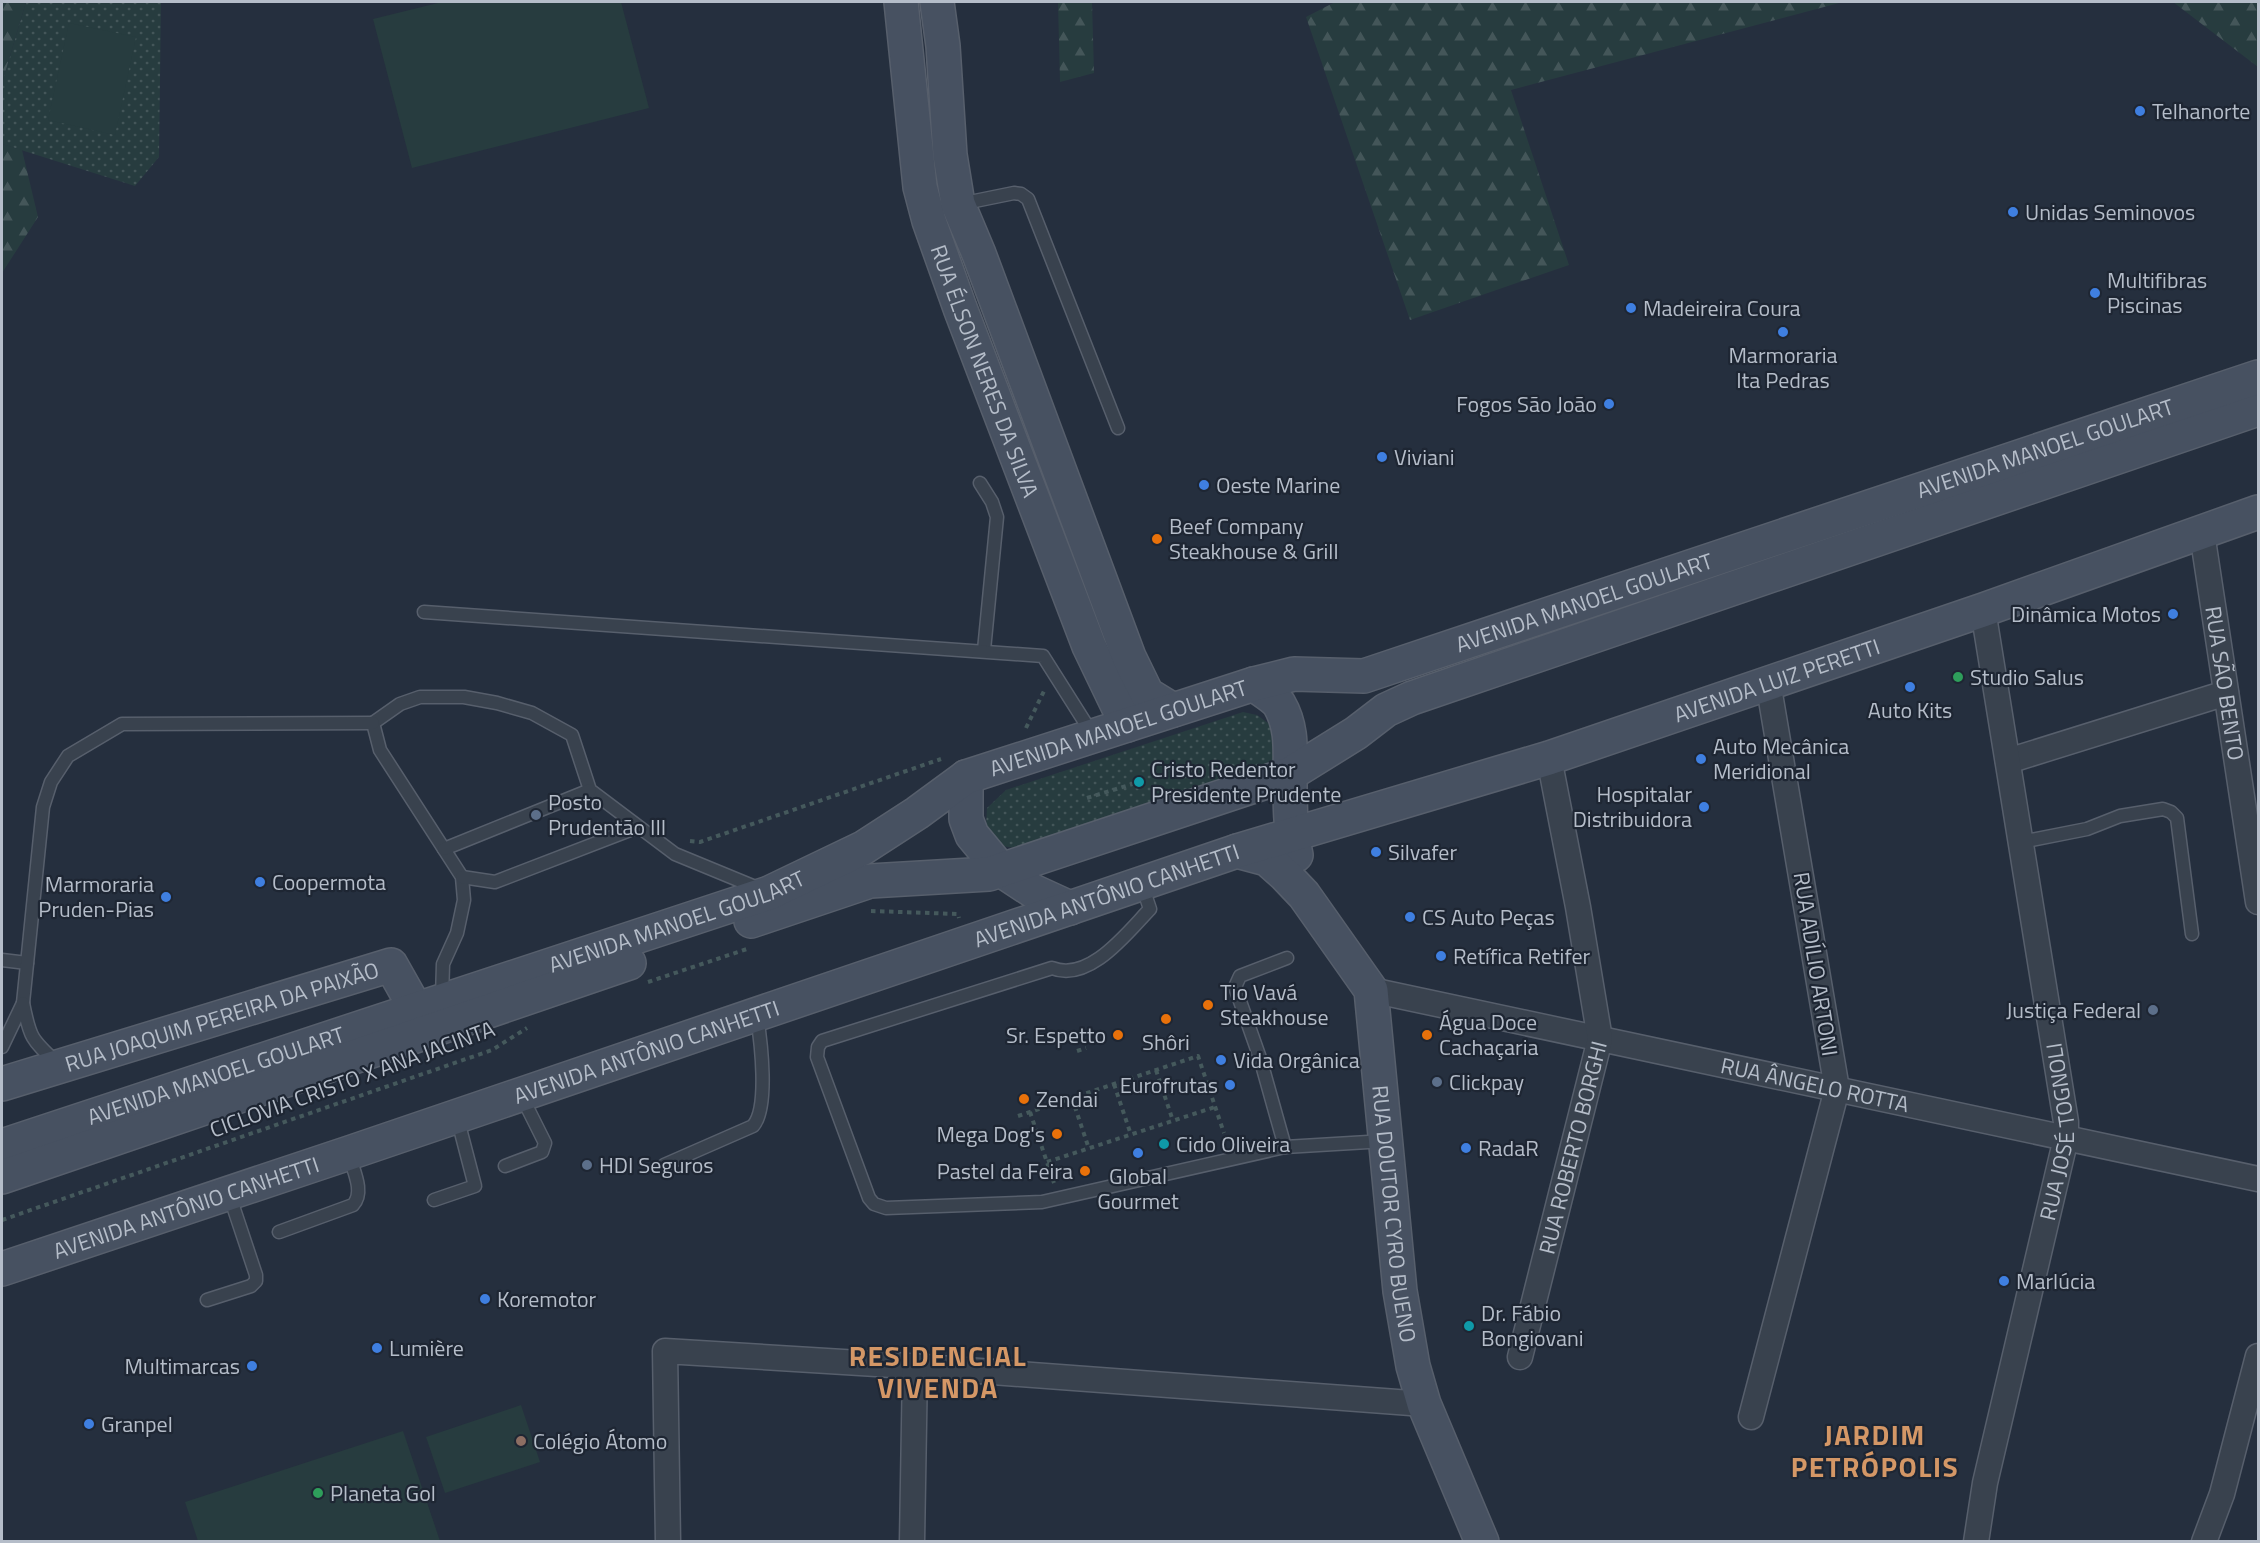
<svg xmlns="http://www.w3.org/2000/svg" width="2260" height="1543" font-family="'Titillium Web',sans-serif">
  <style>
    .grass { fill: url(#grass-dots) }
    .forest { fill: url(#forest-firs) }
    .pitch { fill: #273c3f }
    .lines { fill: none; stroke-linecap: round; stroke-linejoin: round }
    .lane-casing { stroke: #575f6c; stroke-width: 15 }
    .street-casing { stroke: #575f6c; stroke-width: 27 }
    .secondary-casing { stroke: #575f6c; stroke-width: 36 }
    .path { stroke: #45595c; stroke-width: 4; stroke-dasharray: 4.5 4.5; stroke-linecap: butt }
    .lane { stroke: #39424e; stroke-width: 12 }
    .street { stroke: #39424e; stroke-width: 24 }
    .secondary { stroke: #475161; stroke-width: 33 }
    .shop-dot { fill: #3f7fe0; stroke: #1e2633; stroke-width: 2 }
    .food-dot { fill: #e8710a; stroke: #1e2633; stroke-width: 2 }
    .leisure-dot { fill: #2e9e5b; stroke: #1e2633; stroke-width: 2 }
    .culture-dot { fill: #0f9aa8; stroke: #1e2633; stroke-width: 2 }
    .service-dot { fill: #5c6f8a; stroke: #1e2633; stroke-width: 2 }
    .education-dot { fill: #8d6e63; stroke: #1e2633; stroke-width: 2 }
    .labels { text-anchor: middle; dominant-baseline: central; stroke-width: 4.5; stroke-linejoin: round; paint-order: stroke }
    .poi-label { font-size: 22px; fill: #b5bdc9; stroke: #1e2633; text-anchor: start }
    .street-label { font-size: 22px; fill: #b5bdc9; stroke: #1e2633 }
    .district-label { font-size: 28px; font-weight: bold; letter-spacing: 1.5px; fill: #d49766; stroke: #1e2633 }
  </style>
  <defs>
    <pattern id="grass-dots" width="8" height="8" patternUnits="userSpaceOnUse" patternTransform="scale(1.5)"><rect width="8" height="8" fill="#273c3f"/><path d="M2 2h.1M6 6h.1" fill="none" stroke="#445659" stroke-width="1.8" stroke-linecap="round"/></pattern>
    <pattern id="forest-firs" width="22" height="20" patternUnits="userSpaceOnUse" patternTransform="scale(1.5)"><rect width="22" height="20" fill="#273c3f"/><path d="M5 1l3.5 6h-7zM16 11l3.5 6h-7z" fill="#445659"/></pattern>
  </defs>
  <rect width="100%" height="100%" fill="#252f3e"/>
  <g class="grass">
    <polygon points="26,2 161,2 159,157 135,186 2,144 2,83"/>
    <polygon points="1243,712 1257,715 1272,726 1275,756 1268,768 1023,849 1001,846 986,828 987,808 1006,790"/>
  </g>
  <g class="forest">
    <polygon points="2,2 26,2 2,83"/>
    <polygon points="1058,2 1092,2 1094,73 1060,82"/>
    <polygon points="1335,2 1843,2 1511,90 1569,265 1410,320 1306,17"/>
    <polygon points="2173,2 2258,2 2258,67"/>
    <polygon points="2,144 22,150 38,217 2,273"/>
  </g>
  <g class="pitch">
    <polygon points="442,2 621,2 649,108 412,168 373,19"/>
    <polygon points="69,23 136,37 115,135 48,120"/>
    <polygon points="521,1405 540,1462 445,1493 426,1437"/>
    <polygon points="403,1431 440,1541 198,1541 185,1502"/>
  </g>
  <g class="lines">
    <defs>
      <g id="lane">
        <polyline points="960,204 1014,193 1021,194 1028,199 1118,428"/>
        <polyline points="980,483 992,502 997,517 984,650"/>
        <polyline points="424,612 1043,656 1093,735"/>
        <polyline points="373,723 400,704 420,697 464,697 497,703 532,713 572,735 590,790 675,854 760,889"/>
        <polyline points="373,723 380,750 462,877 464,900 457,933 443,964 442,998"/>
        <polyline points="2021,842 2087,829 2120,816 2163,809 2171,812 2177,818 2192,934"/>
        <polyline points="444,849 590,790"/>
        <polyline points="462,877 495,882 638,827"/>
        <path d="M1142,885L1150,909C1127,933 1089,983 1052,968L822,1041L818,1047L817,1057L869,1198L874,1204L886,1208L1042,1202L1285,1147L1385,1141"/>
        <polyline points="2,960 27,963"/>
        <polyline points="23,1003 43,807 51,782 68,756 122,724 373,723"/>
        <path d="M2,1047L23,1003C30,1039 32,1040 58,1064"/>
        <polyline points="1285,1147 1260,1058 1235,987 1240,976 1287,958"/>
        <path d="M664,1165L753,1126C769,1108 761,1042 757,1017"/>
        <polyline points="505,1166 542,1152 545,1143 521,1095"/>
        <polyline points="434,1200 475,1186 457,1117"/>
        <path d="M279,1232L353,1205C365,1192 353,1170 349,1155"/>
        <polyline points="207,1300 251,1286 256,1281 256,1275 229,1194"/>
      </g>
      <g id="street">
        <path id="s1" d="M2202,533L2258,902"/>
        <polyline points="2008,761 2226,693"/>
        <path id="s2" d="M1371,990L2258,1179"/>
        <path id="s3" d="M1520,1357L1600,1039L1578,907L1549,758"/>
        <polyline points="1751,1417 1837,1089 1768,682"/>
        <polyline points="668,1542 665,1351 925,1367 1424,1404"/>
        <polyline points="912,1542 915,1366"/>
        <path id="s4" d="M1976,1542L1985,1483L2066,1138V1122L1983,610"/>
        <polyline points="2204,1542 2222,1494 2258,1356"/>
      </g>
      <g id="secondary">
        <path id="s5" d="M901,2L920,187L929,221L960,308L1089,646L1127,725"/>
        <polyline points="937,2 943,46 950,155 958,204 979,254 1129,657 1147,694 1173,710"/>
        <path d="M1254,684C1261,690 1274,697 1279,704C1293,728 1290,751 1290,776C1290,803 1290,829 1296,855"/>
        <polyline points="966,777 966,819 972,835 1001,870 1033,891 1070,908"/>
        <path id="s6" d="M1237,851L1267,859L1285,875L1304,895L1371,990L1400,1291L1413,1366L1424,1404L1482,1542"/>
        <polyline points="751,921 870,881 989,874 1290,774 1356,733 1386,710 1412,698 2258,409"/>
        <path id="s7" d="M2,1084L391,965L417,1011"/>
        <path id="s8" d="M2,1146L769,893L863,848L917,813L966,777L1254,684L1294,674L1364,676L2258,377"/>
        <polyline points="2,1177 629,963"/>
        <path id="s9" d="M2,1269L349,1153L1237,851L1549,758L1983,610L2258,512"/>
      </g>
    </defs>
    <use href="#lane" class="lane-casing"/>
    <use href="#street" class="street-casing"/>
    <use href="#secondary" class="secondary-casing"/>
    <g class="path">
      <polyline points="1026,728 1044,691"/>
      <polyline points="1087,798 1139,782"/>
      <polyline points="690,841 700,842 941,759"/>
      <polyline points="871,911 958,914 959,918"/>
      <polyline points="648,982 750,948"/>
      <polyline points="1077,1051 1086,1048"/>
      <polyline points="1156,1070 1173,1121"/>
      <polyline points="1114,1084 1131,1135"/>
      <polyline points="1072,1098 1089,1149"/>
      <polyline points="1030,1112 1054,1183"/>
      <polyline points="1018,1116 1198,1056 1224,1133"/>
      <polyline points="1047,1162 1215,1107"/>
      <polyline points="2,1220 492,1050 527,1028"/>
    </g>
    <use href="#lane" class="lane"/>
    <use href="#street" class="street"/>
    <use href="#secondary" class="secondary"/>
  </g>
  <g class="shop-dot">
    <circle cx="2140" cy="111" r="6"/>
    <circle cx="2013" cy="212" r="6"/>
    <circle cx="2095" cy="293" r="6"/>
    <circle cx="1631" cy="308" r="6"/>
    <circle cx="1783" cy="332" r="6"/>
    <circle cx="1609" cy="404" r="6"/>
    <circle cx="1382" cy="457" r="6"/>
    <circle cx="1204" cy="485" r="6"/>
    <circle cx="2173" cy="614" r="6"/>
    <circle cx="1910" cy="687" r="6"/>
    <circle cx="1701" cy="759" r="6"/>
    <circle cx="1704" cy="807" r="6"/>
    <circle cx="1376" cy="852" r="6"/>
    <circle cx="260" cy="882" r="6"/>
    <circle cx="166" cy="897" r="6"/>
    <circle cx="1410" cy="917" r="6"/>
    <circle cx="1441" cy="956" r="6"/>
    <circle cx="1221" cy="1060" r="6"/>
    <circle cx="1230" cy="1085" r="6"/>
    <circle cx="1466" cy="1148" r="6"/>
    <circle cx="1138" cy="1153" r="6"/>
    <circle cx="2004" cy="1281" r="6"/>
    <circle cx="485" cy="1299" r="6"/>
    <circle cx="377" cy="1348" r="6"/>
    <circle cx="252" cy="1366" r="6"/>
    <circle cx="89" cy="1424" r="6"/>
  </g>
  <g class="food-dot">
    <circle cx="1157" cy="539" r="6"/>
    <circle cx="1208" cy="1005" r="6"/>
    <circle cx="1166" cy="1019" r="6"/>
    <circle cx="1118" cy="1035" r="6"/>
    <circle cx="1427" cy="1035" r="6"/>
    <circle cx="1024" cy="1099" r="6"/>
    <circle cx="1057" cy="1134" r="6"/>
    <circle cx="1085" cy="1171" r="6"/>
  </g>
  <g class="leisure-dot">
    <circle cx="1958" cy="677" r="6"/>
    <circle cx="318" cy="1493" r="6"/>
  </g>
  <g class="culture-dot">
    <circle cx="1139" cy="782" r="6"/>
    <circle cx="1164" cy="1144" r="6"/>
    <circle cx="1469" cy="1326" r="6"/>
  </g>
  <g class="service-dot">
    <circle cx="536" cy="815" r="6"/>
    <circle cx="2153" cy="1010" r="6"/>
    <circle cx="1437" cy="1082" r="6"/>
    <circle cx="587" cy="1165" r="6"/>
  </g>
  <circle class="education-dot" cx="521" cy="1441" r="6"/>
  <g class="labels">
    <g class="poi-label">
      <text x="2152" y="111">Telhanorte</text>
      <text x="2025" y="212">Unidas Seminovos</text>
      <text x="2107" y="280">Multifibras<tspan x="2107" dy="25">Piscinas</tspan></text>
      <text x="1643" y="308">Madeireira Coura</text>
      <text x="1783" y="355" text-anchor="middle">Marmoraria<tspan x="1783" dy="25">Ita Pedras</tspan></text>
      <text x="1597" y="404" text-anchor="end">Fogos São João</text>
      <text x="1394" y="457">Viviani</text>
      <text x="1216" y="485">Oeste Marine</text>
      <text x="1169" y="526">Beef Company<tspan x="1169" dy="25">Steakhouse &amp; Grill</tspan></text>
      <text x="2161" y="614" text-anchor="end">Dinâmica Motos</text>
      <text x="1970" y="677">Studio Salus</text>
      <text x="1910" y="710" text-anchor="middle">Auto Kits</text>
      <text x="1713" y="746">Auto Mecânica<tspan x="1713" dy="25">Meridional</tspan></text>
      <text x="1151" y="769">Cristo Redentor<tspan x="1151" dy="25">Presidente Prudente</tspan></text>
      <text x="1692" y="794" text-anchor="end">Hospitalar<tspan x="1692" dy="25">Distribuidora</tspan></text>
      <text x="548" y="802">Posto<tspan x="548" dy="25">Prudentão III</tspan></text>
      <text x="1388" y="852">Silvafer</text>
      <text x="272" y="882">Coopermota</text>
      <text x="154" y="884" text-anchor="end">Marmoraria<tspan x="154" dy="25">Pruden-Pias</tspan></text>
      <text x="1422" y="917">CS Auto Peças</text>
      <text x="1453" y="956">Retífica Retifer</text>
      <text x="1220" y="992">Tio Vavá<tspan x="1220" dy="25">Steakhouse</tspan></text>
      <text x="2141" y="1010" text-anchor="end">Justiça Federal</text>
      <text x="1439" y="1022">Água Doce<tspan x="1439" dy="25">Cachaçaria</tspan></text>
      <text x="1106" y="1035" text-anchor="end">Sr. Espetto</text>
      <text x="1166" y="1042" text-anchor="middle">Shôri</text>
      <text x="1233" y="1060">Vida Orgânica</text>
      <text x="1449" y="1082">Clickpay</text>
      <text x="1218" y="1085" text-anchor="end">Eurofrutas</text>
      <text x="1036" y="1099">Zendai</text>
      <text x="1045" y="1134" text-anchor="end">Mega Dog's</text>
      <text x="1176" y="1144">Cido Oliveira</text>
      <text x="1478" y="1148">RadaR</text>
      <text x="599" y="1165">HDI Seguros</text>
      <text x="1073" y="1171" text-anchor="end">Pastel da Feira</text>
      <text x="1138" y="1176" text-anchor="middle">Global<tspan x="1138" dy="25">Gourmet</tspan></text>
      <text x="2016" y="1281">Marlúcia</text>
      <text x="497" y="1299">Koremotor</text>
      <text x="1481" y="1313">Dr. Fábio<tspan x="1481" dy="25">Bongiovani</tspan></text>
      <text x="389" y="1348">Lumière</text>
      <text x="240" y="1366" text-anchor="end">Multimarcas</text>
      <text x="101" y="1424">Granpel</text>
      <text x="533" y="1441">Colégio Átomo</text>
      <text x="330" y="1493">Planeta Gol</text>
    </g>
    <g class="street-label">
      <text stroke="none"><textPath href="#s5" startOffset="381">RUA ÉLSON NERES DA SILVA</textPath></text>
      <text stroke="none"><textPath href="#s8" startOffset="2169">AVENIDA MANOEL GOULART</textPath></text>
      <text stroke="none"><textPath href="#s8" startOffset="1683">AVENIDA MANOEL GOULART</textPath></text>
      <text stroke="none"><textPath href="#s9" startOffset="1870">AVENIDA LUIZ PERETTI</textPath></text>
      <text stroke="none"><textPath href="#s1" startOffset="152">RUA SÃO BENTO</textPath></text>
      <text stroke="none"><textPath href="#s8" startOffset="1197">AVENIDA MANOEL GOULART</textPath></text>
      <text stroke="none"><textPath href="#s9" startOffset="1166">AVENIDA ANTÔNIO CANHETTI</textPath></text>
      <text stroke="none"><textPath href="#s8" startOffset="711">AVENIDA MANOEL GOULART</textPath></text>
      <text transform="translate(1816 964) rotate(81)">RUA ADÍLIO ARTONI</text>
      <text stroke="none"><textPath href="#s7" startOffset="230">RUA JOAQUIM PEREIRA DA PAIXÃO</textPath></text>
      <text stroke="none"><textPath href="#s9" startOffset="680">AVENIDA ANTÔNIO CANHETTI</textPath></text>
      <text stroke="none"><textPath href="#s8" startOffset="225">AVENIDA MANOEL GOULART</textPath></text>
      <text transform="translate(352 1079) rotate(-20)">CICLOVIA CRISTO X ANA JACINTA</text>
      <text stroke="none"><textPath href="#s2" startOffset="454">RUA ÂNGELO ROTTA</textPath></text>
      <text stroke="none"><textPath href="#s4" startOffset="420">RUA JOSÉ TOGNOLI</textPath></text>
      <text stroke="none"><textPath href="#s3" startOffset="216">RUA ROBERTO BORGHI</textPath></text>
      <text stroke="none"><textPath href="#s9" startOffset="194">AVENIDA ANTÔNIO CANHETTI</textPath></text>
      <text stroke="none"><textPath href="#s6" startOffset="424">RUA DOUTOR CYRO BUENO</textPath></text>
    </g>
    <g class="district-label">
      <text x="938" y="1355">RESIDENCIAL<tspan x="938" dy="32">VIVENDA</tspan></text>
      <text x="1875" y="1434">JARDIM<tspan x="1875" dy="32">PETRÓPOLIS</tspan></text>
    </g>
  </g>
  <rect width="2260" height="1543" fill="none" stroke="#b5bdc9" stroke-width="6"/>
</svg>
